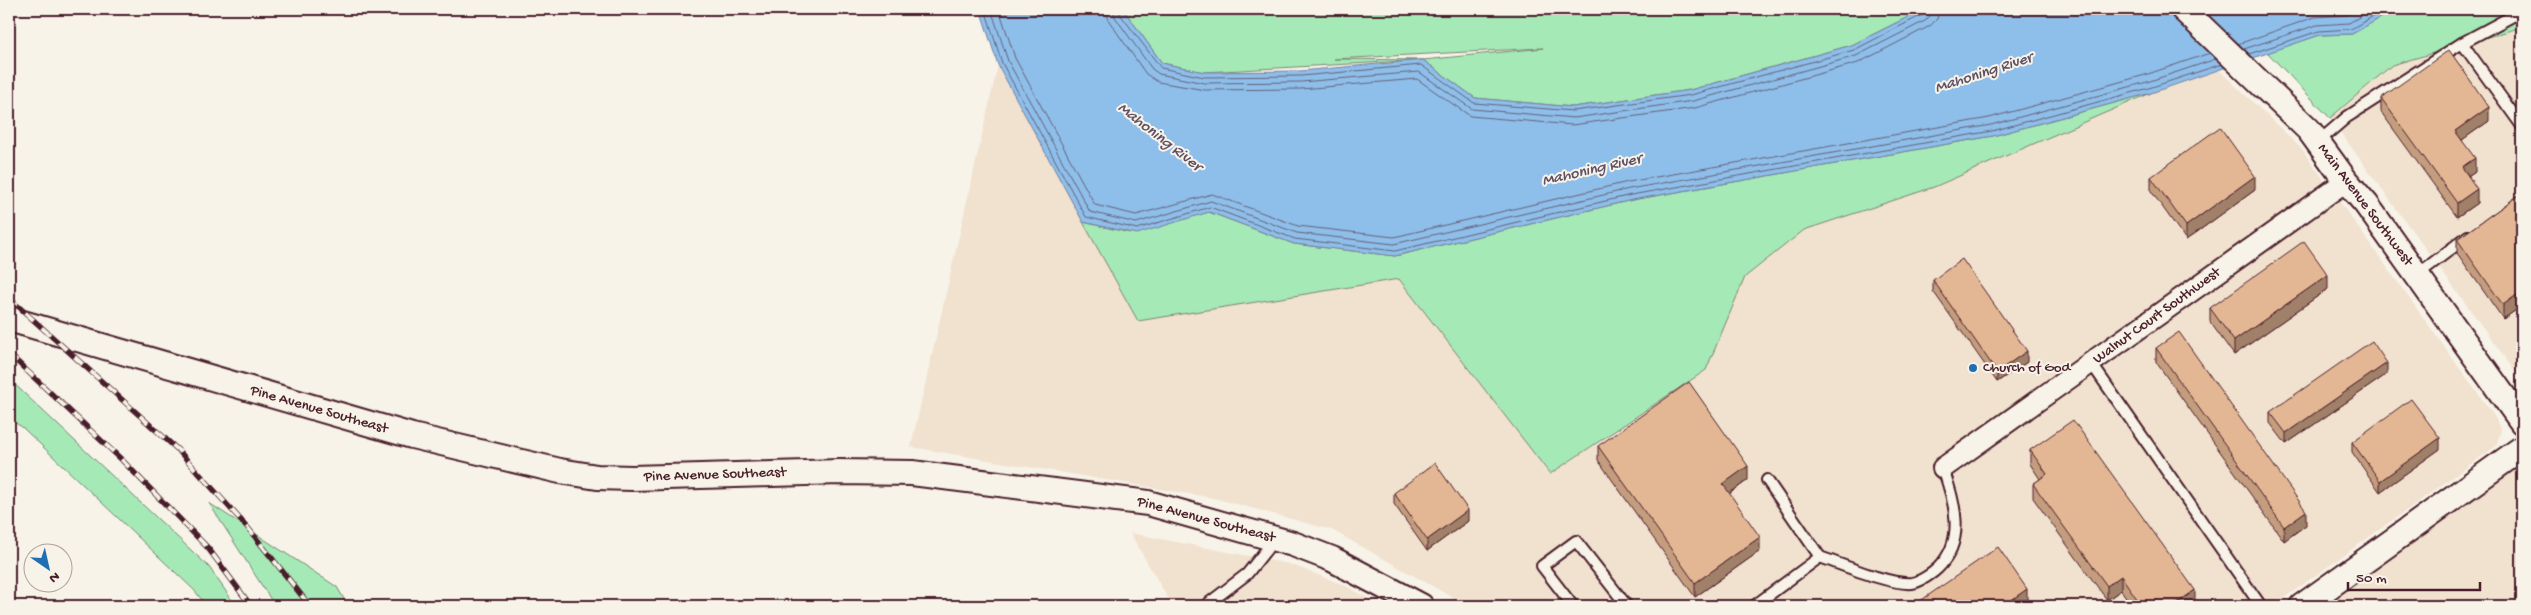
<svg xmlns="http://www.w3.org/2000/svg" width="2531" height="615" font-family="'Gochi Hand',sans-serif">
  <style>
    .built { fill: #f1e1cf }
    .green { fill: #a5eab6; stroke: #788470; fill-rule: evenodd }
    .water { fill: #8ebfea; stroke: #737f9e }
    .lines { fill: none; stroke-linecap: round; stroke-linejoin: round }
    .shore { stroke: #655f77; stroke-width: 1 }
    .service-casing { stroke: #4a1f2b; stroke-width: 14 }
    .minor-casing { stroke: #4a1f2b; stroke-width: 24 }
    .tertiary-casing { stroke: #4a1f2b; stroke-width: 28 }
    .service { stroke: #f7f3e8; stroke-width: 10 }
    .minor { stroke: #f7f3e8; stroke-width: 20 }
    .tertiary { stroke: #f7f3e8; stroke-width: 24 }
    .rail-casing { stroke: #4a1f2b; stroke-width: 5.5 }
    .rail { stroke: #f7f3e8; stroke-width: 4; stroke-dasharray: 11; stroke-linecap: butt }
    .wall { fill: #c49d7f; stroke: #4a1f2b }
    .shaded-wall { fill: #a08068; stroke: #4a1f2b }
    .building { fill: #e4b794; stroke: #4a1f2b }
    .poi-dot { fill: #1f6fb2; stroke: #f7f3e8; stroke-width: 2 }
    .labels { text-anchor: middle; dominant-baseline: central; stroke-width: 4; stroke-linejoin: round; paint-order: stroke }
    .street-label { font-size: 15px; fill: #4a1f2b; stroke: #f7f3e8 }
    .poi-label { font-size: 15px; fill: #4a1f2b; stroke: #f7f3e8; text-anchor: start }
    .water-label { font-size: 16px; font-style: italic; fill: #5e4f64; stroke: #f7f3e8 }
  </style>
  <rect width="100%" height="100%" fill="#f7f3e8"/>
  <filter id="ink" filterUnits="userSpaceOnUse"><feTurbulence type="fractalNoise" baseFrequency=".02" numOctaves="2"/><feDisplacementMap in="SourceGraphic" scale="10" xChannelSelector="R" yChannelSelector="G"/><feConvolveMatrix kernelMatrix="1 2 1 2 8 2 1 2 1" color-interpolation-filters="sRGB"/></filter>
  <g filter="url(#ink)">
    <g class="built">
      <polygon points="2522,27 2522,381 2330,118 2392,65"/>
      <polygon points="998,65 1138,321 1399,279 1550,474 1706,370 1745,277 1804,230 1934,187 2151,93 2219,70 2301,148 2494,416 2501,430 2496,446 2273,606 1468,606 1332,530 1214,498 911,447"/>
      <polygon points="2522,448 2522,606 2302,606"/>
      <polygon points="1130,533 1289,564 1344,585 1382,606 1170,606 1172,605"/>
    </g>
    <g class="green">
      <path d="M1123,9H1924L1852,45L1690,90L1573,107L1475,98L1423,60L1204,72L1162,63ZM1543,48L1423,60L1334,59Z"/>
      <polygon points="2396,9 2522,9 2522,27 2392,65 2330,118 2267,52 2320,35 2352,34"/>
      <polygon points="2151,93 1934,187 1804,230 1745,277 1706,370 1550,474 1399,279 1138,321 1083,222 1130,233 1209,212 1294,244 1395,256 1632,200 1993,136"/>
      <polygon points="9,379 209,567 236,606 207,606 194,590 22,427 9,419"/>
      <polygon points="209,503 337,587 348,606 275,606"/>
    </g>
    <polygon class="water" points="980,9 1123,9 1162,63 1204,72 1300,71 1423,60 1475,98 1573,107 1690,90 1852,45 1924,9 2396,9 2352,34 2320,35 2151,93 1993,136 1632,200 1395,256 1294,244 1209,212 1137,234 1083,222 998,65"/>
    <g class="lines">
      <g class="shore">
        <polyline points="985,9 1002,63 1086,217 1137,229 1210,207 1295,239 1395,251 1631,195 1992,131 2149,88 2222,64"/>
        <polyline points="991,9 1008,61 1090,212 1136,223 1211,201 1297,233 1394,244 1629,189 1991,125 2147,82 2216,59"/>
        <polyline points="999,9 1015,58 1095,205 1136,215 1212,194 1298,226 1394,237 1628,182 1989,118 2145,75 2210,53"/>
        <polyline points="1106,9 1109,21 1146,74 1158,82 1205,90 1301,89 1417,79 1470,116 1572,125 1695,108 1858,63 1930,26 1937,19 1939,9"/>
        <polyline points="1113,9 1115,17 1152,69 1159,74 1204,83 1301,82 1419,72 1472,109 1574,118 1693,101 1856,56 1925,21 1930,16 1931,9"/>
        <polyline points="1119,9 1120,14 1161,68 1204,77 1301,76 1421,65 1474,103 1573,111 1691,95 1854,50 1922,15 1925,9"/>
        <polyline points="2238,44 2315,17 2347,15 2358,9"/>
        <polyline points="2244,49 2317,25 2349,23 2373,9"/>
        <polyline points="2249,54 2319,31 2351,29 2386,9"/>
      </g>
      <defs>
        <g id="service">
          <polyline points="2462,43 2520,12 2522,15"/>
          <polyline points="2318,142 2347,117 2462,43 2522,126"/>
          <polyline points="2417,275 2468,236"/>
          <polyline points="2091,363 2261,606"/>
          <polyline points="1767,480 1820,557"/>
          <polyline points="1205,606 1247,574 1274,540"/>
          <polyline points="1573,606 1542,566 1576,541 1627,606"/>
          <path d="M1754,606L1820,557C1843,565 1890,585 1912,583C1920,582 1933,573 1938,568C1967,539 1954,502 1943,468"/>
        </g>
        <polyline id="minor" points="1943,468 2346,181"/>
        <g id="tertiary">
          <polyline points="2183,9 2309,130 2346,181 2366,204 2522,422"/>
          <polyline points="9,319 412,436 560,471 597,477 632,478 839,472 912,473 1148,503 1293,544 1332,559 1421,606"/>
          <polyline points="2302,606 2522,448"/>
        </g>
      </defs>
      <use href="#service" class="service-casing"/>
      <use href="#minor" class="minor-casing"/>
      <use href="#tertiary" class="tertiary-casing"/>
      <use href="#service" class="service"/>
      <use href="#minor" class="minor"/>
      <use href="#tertiary" class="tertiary"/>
      <defs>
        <g id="rail">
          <polyline points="9,298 178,450 248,528 310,606"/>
          <polyline points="9,354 121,459 208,548 251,606"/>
        </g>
      </defs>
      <use href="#rail" class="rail-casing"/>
      <use href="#rail" class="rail"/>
    </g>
    <g class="wall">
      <polygon points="2381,98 2489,121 2462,140 2475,172 2468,177 2477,203 2457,217 2381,112"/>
      <polygon points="2151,177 2255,190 2186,240 2151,191"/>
      <polygon points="2522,193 2522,306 2503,319 2457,253 2457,239"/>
      <polygon points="1933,280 2027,362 1997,382 1933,291"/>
      <polygon points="2328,289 2234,355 2210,322 2210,308"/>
      <polygon points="2156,348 2306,525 2284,541 2156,362"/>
      <polygon points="2387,374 2286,444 2270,423 2270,412"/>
      <polygon points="2352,442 2440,449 2380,492 2352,452"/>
      <polygon points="1598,446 1748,480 1729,494 1760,551 1695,597 1598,460"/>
      <polygon points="2030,450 2195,604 2192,606 2132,606 2121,590 2107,600 2033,498 2033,484 2040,479 2030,464"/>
      <polygon points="1394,493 1468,521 1427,551 1394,504"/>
    </g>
    <g class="shaded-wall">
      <polygon points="2489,107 2489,121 2455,145 2455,131"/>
      <polygon points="2475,158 2475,172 2462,181 2462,167"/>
      <polygon points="2255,176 2255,190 2186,240 2186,226"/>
      <polygon points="2477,189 2477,203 2457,217 2457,203"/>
      <polygon points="2328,275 2328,289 2234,355 2234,341"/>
      <polygon points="2522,291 2522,306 2503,319 2503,305"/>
      <polygon points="2027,351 2027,362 1997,382 1997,372"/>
      <polygon points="2387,363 2387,374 2286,444 2286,433"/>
      <polygon points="2440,438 2440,449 2380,492 2380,481"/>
      <polygon points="1748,466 1748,480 1723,498 1723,484"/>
      <polygon points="1468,510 1468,521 1427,551 1427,540"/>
      <polygon points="2306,511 2306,525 2284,541 2284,527"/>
      <polygon points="1760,537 1760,551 1695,597 1695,583"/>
      <polygon points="2121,576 2121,590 2107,600 2107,586"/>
      <polygon points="2027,589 2027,603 2023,606 2003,606"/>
      <polygon points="2195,590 2195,604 2192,606 2173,606"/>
    </g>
    <g class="building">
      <polygon points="2449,50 2489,107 2455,131 2475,158 2462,167 2477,189 2457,203 2381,98"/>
      <polygon points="2220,127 2255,176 2186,226 2151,177"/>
      <polygon points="2522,193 2522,291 2503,305 2457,239"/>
      <polygon points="2304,241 2328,275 2234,341 2210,308"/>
      <polygon points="1962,259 2027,351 1997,372 1933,280"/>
      <polygon points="2179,332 2306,511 2284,527 2156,348"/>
      <polygon points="2372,341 2387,363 2286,433 2270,412"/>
      <polygon points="1689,382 1748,466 1723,484 1760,537 1695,583 1598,446"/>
      <polygon points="2411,399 2440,438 2380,481 2352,442"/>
      <polygon points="2073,420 2195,590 2173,606 2142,606 2121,576 2107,586 2033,484 2047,474 2030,450"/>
      <polygon points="1435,463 1468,510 1427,540 1394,493"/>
      <polygon points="1998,547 2027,589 2003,606 1913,606"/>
    </g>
  </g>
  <circle class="poi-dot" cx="1973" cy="368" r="5"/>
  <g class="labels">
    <g class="street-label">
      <text transform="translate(2365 205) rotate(53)">Main Avenue Southwest</text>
      <text transform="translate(2157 316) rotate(-36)">Walnut Court Southwest</text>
      <text transform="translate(319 410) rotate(16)">Pine Avenue Southeast</text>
      <text transform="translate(715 475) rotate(-2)">Pine Avenue Southeast</text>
      <text transform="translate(1206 520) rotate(15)">Pine Avenue Southeast</text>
    </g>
    <g class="poi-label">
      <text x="1983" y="368">Church of God</text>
    </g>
    <g class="water-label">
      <text transform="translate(1984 74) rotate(-18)">Mahoning River</text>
      <text transform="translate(1159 138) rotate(38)">Mahoning River</text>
      <text transform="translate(1592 171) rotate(-13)">Mahoning River</text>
    </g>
  </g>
  <rect width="2531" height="615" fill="none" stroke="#f7f3e8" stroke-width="30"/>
  <rect x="15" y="15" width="2501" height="585" fill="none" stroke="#4a1f2b" stroke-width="2" filter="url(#ink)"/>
  <g transform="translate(48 568) rotate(146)"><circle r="24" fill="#f7f3e8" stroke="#b29e9c"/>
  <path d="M0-4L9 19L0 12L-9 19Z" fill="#1f6fb2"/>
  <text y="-8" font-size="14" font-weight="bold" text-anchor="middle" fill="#4a1f2b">N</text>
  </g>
  <path d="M2348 582v8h132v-8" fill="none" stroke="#4a1f2b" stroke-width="2.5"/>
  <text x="2356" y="582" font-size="15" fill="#4a1f2b" stroke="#f7f3e8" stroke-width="4" paint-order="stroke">50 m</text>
</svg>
